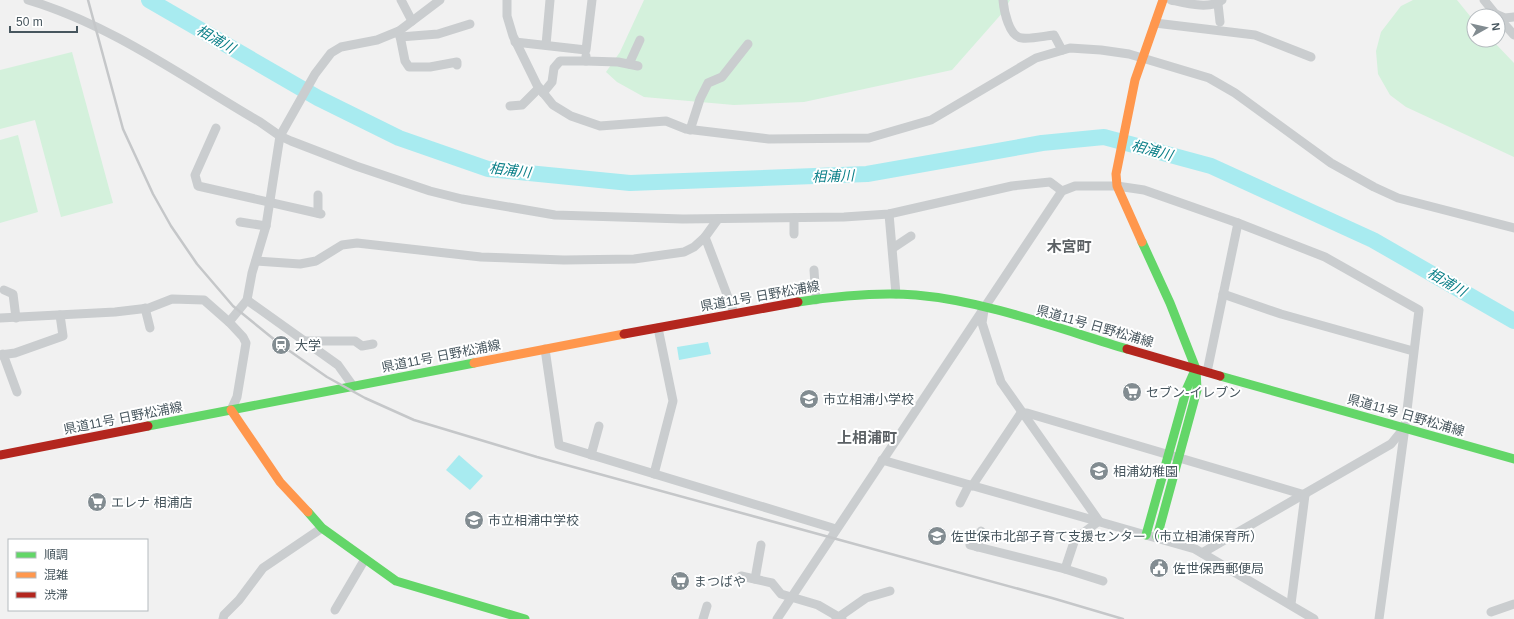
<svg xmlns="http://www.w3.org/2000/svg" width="1514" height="619" font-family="Arial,'Noto Sans JP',sans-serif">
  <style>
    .green { fill: #d4f1dc }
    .water { fill: #a8ebf0 }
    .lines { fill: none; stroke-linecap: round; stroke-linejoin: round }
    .river { stroke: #a8ebf0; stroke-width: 16 }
    .street { stroke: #cacdcf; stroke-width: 9 }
    .fast { stroke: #63d668; stroke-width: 9 }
    .slow { stroke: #ff974d; stroke-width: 9 }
    .jam { stroke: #b3261e; stroke-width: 9 }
    .rail { stroke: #c5c7c9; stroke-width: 2.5 }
    .labels { text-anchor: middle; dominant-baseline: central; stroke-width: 4; stroke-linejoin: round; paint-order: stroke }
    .street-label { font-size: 13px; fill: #47565e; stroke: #fff }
    .poi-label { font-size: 13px; fill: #47565e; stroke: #fff; text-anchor: start }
    .water-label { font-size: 14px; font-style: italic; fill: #0a7f88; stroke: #fff }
    .quarter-label { font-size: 15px; font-weight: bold; fill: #5c6165; stroke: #fff }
  </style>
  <rect width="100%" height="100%" fill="#f1f1f1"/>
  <g class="green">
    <polygon points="644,0 1010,0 1004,11 952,70 804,102 734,105 644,97 617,82 606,72 620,52"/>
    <polygon points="1413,0 1457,0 1474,21 1474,40 1492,40 1514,63 1514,157 1406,107 1390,95 1378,74 1376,51 1381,32 1401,6"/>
    <polygon points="72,52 113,203 61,217 35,120 0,129 0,70"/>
    <polygon points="18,135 38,212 0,223 0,140"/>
  </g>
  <g class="water">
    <polygon points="708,342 711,354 679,360 677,347"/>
    <polygon points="459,455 483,476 470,490 446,470"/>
  </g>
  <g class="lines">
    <polyline class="river" points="149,0 318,98 399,138 488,169 630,183 867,174 1042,143 1104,137 1211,166 1373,240 1514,321"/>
    <g class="street">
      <path d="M28,0C112,25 184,78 260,122L280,136L291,141L356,166L430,191L462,199L555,215L683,219L844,217L889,214L1012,186L1050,182L1062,191"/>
      <polyline points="401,0 412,21"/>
      <polyline points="507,0 507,16 513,36 537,85 553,105 571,116 600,126 666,121 686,129 769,139 869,138 931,120 1036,58 1070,48 1101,50 1129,54 1209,78 1235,93 1331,163 1374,187 1398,198 1514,228"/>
      <path d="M1003,0C1004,11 1009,37 1022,38C1032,39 1044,36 1054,35L1062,50"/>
      <path d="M1171,0C1185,3 1210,10 1222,0"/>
      <polyline points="1484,0 1497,16"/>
      <polyline points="1218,4 1220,22"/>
      <polyline points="1496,14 1505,18 1514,17"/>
      <polyline points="1498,17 1514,35"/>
      <polyline points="1155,23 1255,35 1311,57"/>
      <polyline points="399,31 405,61 409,67 430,67 457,62 457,65"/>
      <polyline points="400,37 438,34 470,24"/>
      <polyline points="515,42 586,50 592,0"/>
      <polyline points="546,45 550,0"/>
      <polyline points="586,56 586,61 618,62 638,66"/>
      <polyline points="629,64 640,40"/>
      <polyline points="543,93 552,82 554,68 560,61 586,61"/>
      <polyline points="510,106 522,105 539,88"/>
      <polyline points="216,128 195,175 198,186 321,214"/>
      <polyline points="690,130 700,99 708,83 722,77 748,44"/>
      <polyline points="318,213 318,195"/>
      <polyline points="889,214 896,294"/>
      <polyline points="794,218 794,234"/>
      <polyline points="240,222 266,226"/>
      <polyline points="705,237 718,219"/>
      <polyline points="893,248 911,236"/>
      <polyline points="256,261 300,264 316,261 342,245 357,243 481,257 564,260 634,259 684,252 694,247 705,237 734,313"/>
      <polyline points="814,270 816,300"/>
      <polyline points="4,290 13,294 16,318"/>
      <polyline points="1223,294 1281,314 1413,351"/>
      <polyline points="247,300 338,365 353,386"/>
      <polyline points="145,308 150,328"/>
      <polyline points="984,310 982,323 1001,382 1099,521"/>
      <polyline points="0,318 115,312 149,308 172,299 204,300 229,322"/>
      <polyline points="303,341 355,341 362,346 373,344"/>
      <polyline points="545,349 559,445 836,529"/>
      <polyline points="3,354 17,392"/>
      <polyline points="0,355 15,353 63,336 60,315"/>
      <polyline points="1207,372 1238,223"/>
      <polyline points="231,410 237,397 246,343 243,337 229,322 247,300 252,273 266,226 280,136 315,74 331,53 341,47 377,40 399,31 440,0"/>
      <polyline points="1021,413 1027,413 1305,495"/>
      <polyline points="591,455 599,426"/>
      <polyline points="882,460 1195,549 1314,619"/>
      <polyline points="654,474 673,401 658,328"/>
      <polyline points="972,486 1021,413"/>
      <polyline points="960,503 969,485"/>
      <polyline points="1099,521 1075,539 1065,569 1103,581"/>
      <polyline points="970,545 1065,569"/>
      <polyline points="977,547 981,531"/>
      <polyline points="1202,553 1391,444 1405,427"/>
      <polyline points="741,576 772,583 781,594 818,605 842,619"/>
      <polyline points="755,579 761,545"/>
      <polyline points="1291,604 1305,495"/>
      <polyline points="335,610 365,559"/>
      <polyline points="1491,612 1514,604"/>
      <polyline points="223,619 224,615 239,600 263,568 322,528"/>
      <polyline points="703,619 707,606"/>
      <polyline points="777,619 1062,191 1075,186 1117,186 1144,190 1238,223 1325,257 1419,310 1405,427 1379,619"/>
      <polyline points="836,619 866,598 890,591"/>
    </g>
    <g class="fast">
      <polyline points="1142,242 1170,303 1196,369 1197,390 1157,537"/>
      <path d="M798,302C837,296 876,292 916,295C986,301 1060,329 1127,349"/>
      <polyline points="1220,376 1514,459"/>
      <polyline points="148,426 474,363"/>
      <polyline points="308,512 322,528 396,581 525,619"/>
      <polyline points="1146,535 1187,388 1195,370"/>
    </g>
    <g class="slow">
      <polyline points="1142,242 1117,186 1116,174 1135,80 1163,0"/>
      <polyline points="474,363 624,334"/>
      <polyline points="231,410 280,482 308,512"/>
    </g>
    <g class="jam">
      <polyline points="624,334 798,302"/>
      <polyline points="1127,349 1220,376"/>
      <polyline points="0,455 148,426"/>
    </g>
    <polyline class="rail" points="88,0 123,129 153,194 171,226 197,264 233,306 281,345 327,377 365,398 414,420 537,457 1052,598 1123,619"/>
  </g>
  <defs>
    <symbol id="station-disc" viewBox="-11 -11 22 22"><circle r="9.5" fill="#828c91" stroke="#fff"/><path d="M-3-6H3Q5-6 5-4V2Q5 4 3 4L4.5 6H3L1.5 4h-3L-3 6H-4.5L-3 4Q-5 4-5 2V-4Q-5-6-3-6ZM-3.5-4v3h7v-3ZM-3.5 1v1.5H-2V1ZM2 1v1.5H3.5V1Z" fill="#fff"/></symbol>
    <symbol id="supermarket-disc" viewBox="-11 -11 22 22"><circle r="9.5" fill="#828c91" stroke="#fff"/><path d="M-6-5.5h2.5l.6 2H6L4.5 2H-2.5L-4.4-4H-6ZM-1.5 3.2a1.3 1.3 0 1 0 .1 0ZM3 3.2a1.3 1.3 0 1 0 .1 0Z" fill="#fff"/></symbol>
    <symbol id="school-disc" viewBox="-11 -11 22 22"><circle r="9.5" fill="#828c91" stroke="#fff"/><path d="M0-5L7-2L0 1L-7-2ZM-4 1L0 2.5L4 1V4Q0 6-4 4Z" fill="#fff"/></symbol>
    <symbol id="civic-disc" viewBox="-11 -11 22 22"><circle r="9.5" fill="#828c91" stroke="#fff"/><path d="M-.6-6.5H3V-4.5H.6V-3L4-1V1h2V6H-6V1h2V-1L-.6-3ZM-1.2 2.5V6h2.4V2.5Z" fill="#fff"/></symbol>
  </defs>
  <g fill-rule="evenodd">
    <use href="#station-disc" x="270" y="334" width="22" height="22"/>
    <use href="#supermarket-disc" x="1121" y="381" width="22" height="22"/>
    <use href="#school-disc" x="798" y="388" width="22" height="22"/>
    <use href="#school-disc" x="1088" y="460" width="22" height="22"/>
    <use href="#supermarket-disc" x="86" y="491" width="22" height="22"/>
    <use href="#school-disc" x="463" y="509" width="22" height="22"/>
    <use href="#school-disc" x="926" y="525" width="22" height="22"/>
    <use href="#civic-disc" x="1148" y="557" width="22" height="22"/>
    <use href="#supermarket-disc" x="669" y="570" width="22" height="22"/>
  </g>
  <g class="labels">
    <g class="street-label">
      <text transform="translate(760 296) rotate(-10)">県道11号 日野松浦線</text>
      <text transform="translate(1095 326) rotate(16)">県道11号 日野松浦線</text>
      <text transform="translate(441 356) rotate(-11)">県道11号 日野松浦線</text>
      <text transform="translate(1406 415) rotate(16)">県道11号 日野松浦線</text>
      <text transform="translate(123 418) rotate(-11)">県道11号 日野松浦線</text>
    </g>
    <g class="poi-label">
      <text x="295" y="345">大学</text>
      <text x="1146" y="392">セブン-イレブン</text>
      <text x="823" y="399">市立相浦小学校</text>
      <text x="1113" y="471">相浦幼稚園</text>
      <text x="111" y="502">エレナ 相浦店</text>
      <text x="488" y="520">市立相浦中学校</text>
      <text x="951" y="536">佐世保市北部子育て支援センター（市立相浦保育所）</text>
      <text x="1173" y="568">佐世保西郵便局</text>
      <text x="694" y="581">まつばや</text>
    </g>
    <g class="water-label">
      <text transform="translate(216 39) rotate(30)">相浦川</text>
      <text transform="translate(1152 150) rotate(15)">相浦川</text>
      <text transform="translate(510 170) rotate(7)">相浦川</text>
      <text transform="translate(833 176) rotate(-2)">相浦川</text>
      <text transform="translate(1447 282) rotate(30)">相浦川</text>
    </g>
    <g class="quarter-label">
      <text x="1069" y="246">木宮町</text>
      <text x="867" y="437">上相浦町</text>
    </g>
  </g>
  <rect x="8" y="539" width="140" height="72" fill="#ffffff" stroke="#b5bbbf"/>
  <rect x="16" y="552" width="20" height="6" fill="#63d668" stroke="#b5bbbf"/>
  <text x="44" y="559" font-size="12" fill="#47565e">順調</text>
  <rect x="16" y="572" width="20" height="6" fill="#ff974d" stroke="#b5bbbf"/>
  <text x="44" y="579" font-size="12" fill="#47565e">混雑</text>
  <rect x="16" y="592" width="20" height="6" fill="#b3261e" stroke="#b5bbbf"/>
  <text x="44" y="599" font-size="12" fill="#47565e">渋滞</text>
  <g transform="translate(1486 28) rotate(82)"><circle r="19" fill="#ffffff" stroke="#b5bbbf"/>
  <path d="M0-3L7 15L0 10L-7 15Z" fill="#828c91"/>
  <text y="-6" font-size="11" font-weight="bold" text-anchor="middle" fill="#47565e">N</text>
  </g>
  <path d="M10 26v6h67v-6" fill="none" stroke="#47565e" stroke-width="2"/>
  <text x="16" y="26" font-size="12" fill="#47565e" stroke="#ffffff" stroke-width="3" paint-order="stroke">50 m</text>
</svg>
